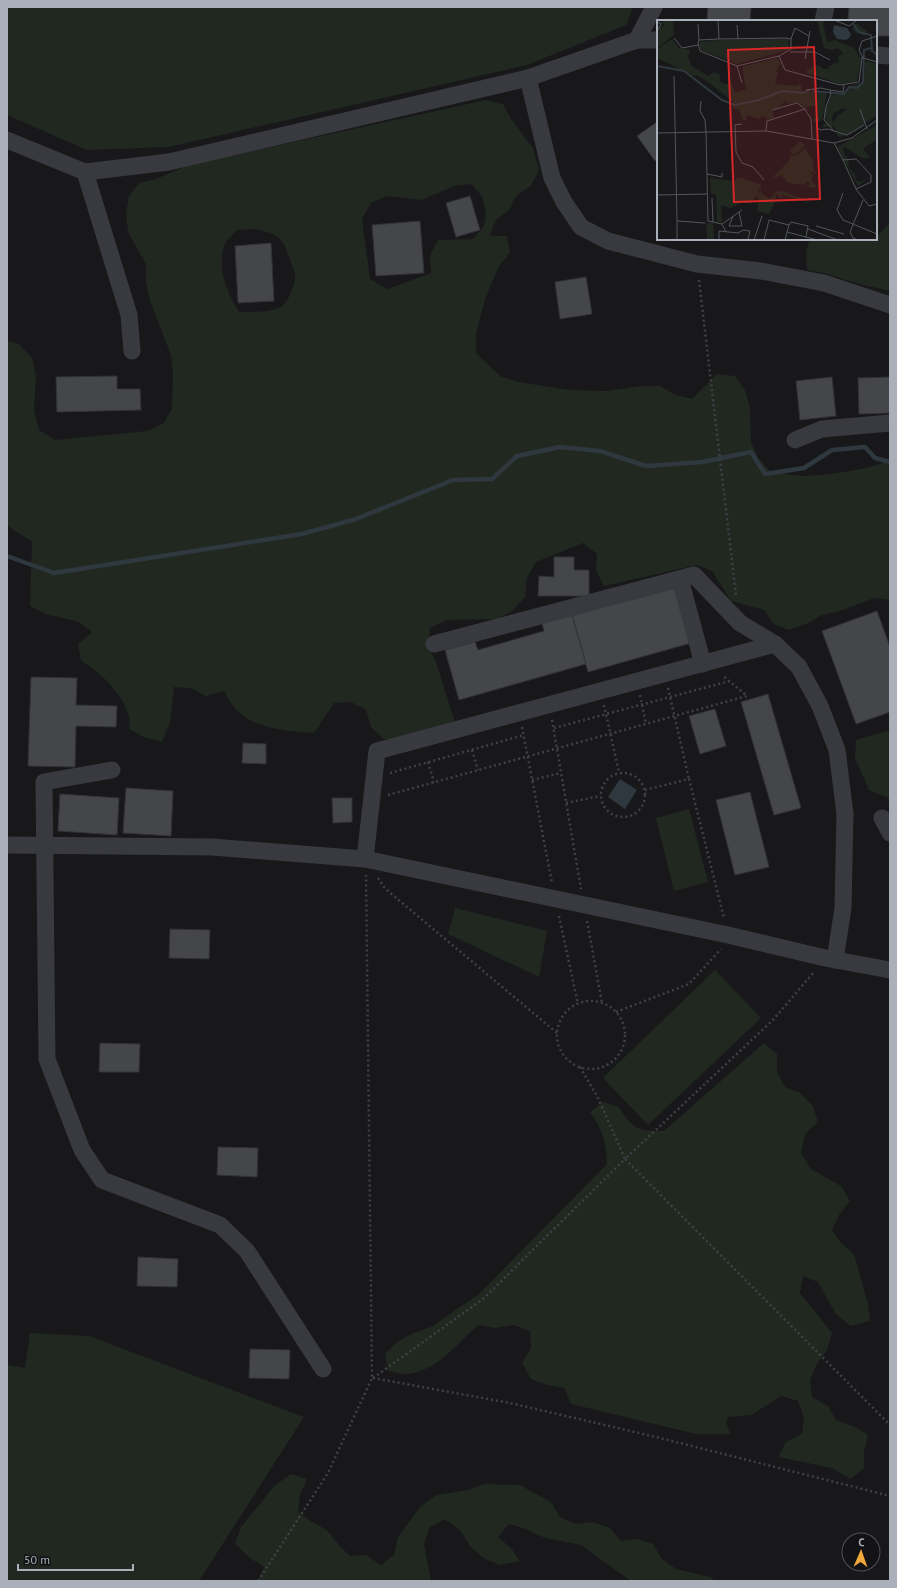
<svg xmlns="http://www.w3.org/2000/svg" width="897" height="1588" font-family="'PT Sans',sans-serif">
  <style>
    .green { fill: #202820; fill-rule: evenodd }
    .water { fill: #2e383e }
    .lines { fill: none; stroke-linecap: round; stroke-linejoin: round }
    .stream { stroke: #2e383e; stroke-width: 4.5 }
    .building { fill: #44464a; stroke: #323236 }
    .path { stroke: #3f4146; stroke-width: 2.5; stroke-dasharray: 2 3; stroke-linecap: butt }
    .minor { stroke: #393a3f; stroke-width: 17 }
    .inset-river { fill: none; stroke: #2e383e; stroke-width: 2 }
    .inset-road { fill: none; stroke: #52555a; stroke-width: 1 }
    .view { fill: #d62828; fill-opacity: 0.15; stroke: #d62828; stroke-width: 2 }
    .inset-edge { fill: none; stroke: #aab0ba; stroke-width: 2 }
  </style>
  <rect width="100%" height="100%" fill="#18181a"/>
  <g class="green">
    <polygon points="7,7 633,7 626,25 527,65 169,147 87,150 7,115"/>
    <path d="M486,100L503,104L511,119L533,148L539,170L531,186L517,195L509,210L495,221L490,236H507L510,253L499,266L485,299L476,334V353L500,376L518,382L570,390L607,391L642,386H660L676,395L692,399L717,374L735,376L745,390L750,408L751,442L758,458L770,471C782,473 795,476 807,476C831,474 869,470 890,460V600L874,598L840,611L822,615L806,624L789,630L774,624L764,610L731,601L712,571L697,565L604,586L596,571L597,554L583,543L536,562L527,578L525,597L513,610L498,619L447,620L430,628L428,647L436,662L456,726L400,741L384,739L371,727L366,710L351,702L334,703L314,733C287,731 253,730 234,707C230,702 227,696 224,691L206,696L191,688L174,687L170,723L162,742L144,737L129,729C129,725 131,720 129,717C123,693 101,673 81,661L78,644L92,632L79,622L46,614L30,606L32,542L7,525V341L19,344L32,358L36,376L34,411L39,430L55,440L147,431L164,423L172,408L173,373L171,355L150,301L146,282V264L128,232L126,214L129,196L139,183L156,179L189,165ZM472,184L483,198L486,214L484,226L473,239L438,240L430,255L431,273L388,289L370,279L362,219L371,203L387,196L422,200L454,186ZM254,229C264,231 277,233 283,243C285,245 295,272 295,274C296,282 289,300 283,305C272,314 252,311 239,312C227,292 216,268 225,244C227,239 234,234 237,230Z"/>
    <polygon points="890,223 890,291 859,284 824,273 807,270 806,252 810,239 876,239 876,234 879,234"/>
    <polygon points="890,730 890,799 869,790 855,758 856,740"/>
    <polygon points="689,809 708,882 674,891 656,818"/>
    <polygon points="455,908 547,931 539,977 448,934"/>
    <polygon points="715,970 761,1018 648,1125 603,1078"/>
    <path d="M764,1043L777,1054V1072L785,1087L800,1093L813,1106L818,1122L805,1134L801,1153L811,1169L841,1186L850,1201L839,1215L832,1230L841,1243L854,1254L868,1304L870,1321L851,1326L836,1314L818,1282L803,1276L800,1293L832,1333L827,1350L817,1364L810,1380L812,1397L828,1406L836,1420L853,1426L868,1435L864,1451V1468L850,1479L832,1468L778,1457L786,1442L802,1434L804,1418L798,1401L781,1396L751,1415L728,1417L726,1424L731,1434H696L571,1404L564,1388L547,1385L531,1379L522,1363L531,1348L530,1331L513,1325L495,1328L478,1325C457,1344 437,1371 407,1374C401,1374 394,1372 388,1371L385,1354L398,1341L414,1333L431,1327L479,1294L607,1164C606,1141 603,1131 590,1112L603,1102L619,1107C633,1130 638,1131 664,1131Z"/>
    <polygon points="30,1333 89,1336 304,1417 199,1581 7,1581 7,1365 25,1368"/>
    <polygon points="291,1474 307,1479 300,1495 298,1512 312,1522 327,1530 338,1544 350,1556 366,1555 381,1565 394,1555 398,1537 420,1507 436,1495 468,1490 484,1484 520,1485 551,1502 560,1517 576,1524 593,1522 610,1528 621,1541 637,1539 653,1544 662,1559 676,1569 710,1577 716,1581 631,1581 581,1545 545,1538 526,1529 509,1524 498,1537 511,1548 520,1561 500,1565 483,1558 470,1546 461,1531 445,1519 430,1527 424,1544 431,1581 258,1581 264,1567 249,1557 235,1544 241,1527 275,1485"/>
  </g>
  <polygon class="water" points="620,779 637,790 625,809 608,797"/>
  <g class="lines">
    <polyline class="stream" points="7,556 54,573 302,534 356,519 453,480 492,479 517,456 560,447 600,451 646,466 702,462 751,452 765,474 804,468 832,450 865,447 875,458 890,462"/>
  </g>
  <g class="building">
    <polygon points="708,7 751,7 750,21 707,21"/>
    <polygon points="849,7 890,7 890,36 876,36 876,21 848,21"/>
    <polygon points="657,122 658,124 658,159 655,161 637,136"/>
    <polygon points="470,196 480,230 456,237 446,203"/>
    <polygon points="420,221 424,273 376,276 372,225"/>
    <polygon points="271,243 274,301 238,303 235,246"/>
    <polygon points="586,277 592,314 560,319 555,282"/>
    <polygon points="117,376 117,389 140,389 141,410 57,412 56,377"/>
    <polygon points="832,377 836,416 800,420 796,381"/>
    <polygon points="890,377 890,413 859,414 858,378"/>
    <polygon points="554,557 574,557 574,570 589,570 589,596 538,596 539,576 554,577"/>
    <polygon points="675,586 691,643 588,672 572,615"/>
    <polygon points="877,611 890,647 890,712 856,724 822,631"/>
    <polygon points="572,615 586,664 459,700 445,650 475,642 478,650 544,631 542,623"/>
    <polygon points="31,677 77,678 76,705 117,706 116,727 76,726 75,767 28,766"/>
    <polygon points="768,694 801,808 774,815 741,702"/>
    <polygon points="715,709 726,746 700,754 689,716"/>
    <polygon points="243,743 266,744 266,764 242,763"/>
    <polygon points="126,788 173,791 171,836 123,833"/>
    <polygon points="750,792 769,867 735,875 716,800"/>
    <polygon points="60,794 119,798 117,835 58,831"/>
    <polygon points="332,798 352,798 352,822 333,823"/>
    <polygon points="170,929 210,930 209,959 169,958"/>
    <polygon points="100,1043 140,1044 139,1072 99,1072"/>
    <polygon points="218,1147 258,1148 257,1177 217,1175"/>
    <polygon points="138,1257 178,1259 177,1287 137,1286"/>
    <polygon points="250,1349 290,1350 289,1379 249,1378"/>
  </g>
  <g class="lines">
    <g class="path">
      <polyline points="699,280 736,595"/>
      <polyline points="668,688 689,779"/>
      <polyline points="640,695 646,724"/>
      <polyline points="604,705 619,772"/>
      <polyline points="552,720 581,889"/>
      <polyline points="522,727 552,883"/>
      <polyline points="554,728 730,681"/>
      <polyline points="472,750 478,770"/>
      <polyline points="428,762 434,782"/>
      <circle cx="623" cy="795" r="22"/>
      <polyline points="390,773 524,735"/>
      <polyline points="532,780 561,773"/>
      <polyline points="645,790 689,779 724,918"/>
      <polyline points="388,795 747,696 722,675"/>
      <polyline points="566,803 600,796"/>
      <polyline points="378,878 383,886 388,891 557,1033"/>
      <polyline points="559,916 578,1004"/>
      <polyline points="587,921 602,1003"/>
      <circle cx="591" cy="1035" r="34"/>
      <polyline points="616,1012 689,984 721,949"/>
      <polyline points="580,1067 598,1098 625,1159 773,1020 814,972"/>
      <polyline points="373,1378 483,1299 625,1159 890,1425"/>
      <polyline points="373,1378 510,1403 652,1436 890,1496"/>
      <polyline points="258,1581 328,1473 372,1378 366,875"/>
    </g>
    <g class="minor">
      <polyline points="823,21 826,7"/>
      <polyline points="637,40 658,40"/>
      <polyline points="876,55 890,56"/>
      <polyline points="528,78 552,178 564,202 581,227 608,241 697,264 761,271 824,283 890,305"/>
      <polyline points="7,140 85,172 169,162 528,78 637,40 654,7"/>
      <polyline points="85,172 129,315 132,351"/>
      <polyline points="795,440 822,429 890,423"/>
      <polyline points="680,579 703,664"/>
      <polyline points="434,644 694,575 740,623 775,644"/>
      <polyline points="112,770 44,782 47,1059 82,1150 102,1180 220,1225 247,1251 323,1369"/>
      <polyline points="882,818 890,833"/>
      <polyline points="7,845 212,847 365,859 728,935 825,958 890,970"/>
      <polyline points="365,859 377,751 775,644 799,667 820,706 837,750 845,814 843,908 835,960"/>
    </g>
  </g>
  <g transform="translate(657 20)">
    <rect width="220" height="220" fill="#18181a"/>
    <path d="M0,0L4,2L16,0L17,15L0,28V14L4,6L9,7ZM160,0H169L166,3L170,22L178,20L197,28L204,39L200,61L183,64L150,53V50L161,45L166,49H172V46L182,42L181,37L186,33L181,28L175,30L167,28ZM199,3L210,11L209,16L199,13L195,9ZM15,19L22,28L33,30L31,37L35,46L51,56L57,52L63,55V61L67,64L74,63L78,72L89,69L85,47L120,38L124,44L119,51L121,53L118,62L120,64L139,66L143,64L147,73L161,71L170,73L165,99L160,104L156,100L162,95L159,85L149,88L140,82L131,84L129,80L121,88L115,89L117,98L111,100L107,96L101,99L90,95L89,101L86,100L82,90L76,88V82L55,65L40,55L37,56L0,38V29ZM130,19L132,20L131,30L80,44L44,30L42,25L43,22L61,20ZM210,41L220,44V95L191,115L181,117L178,107H164L169,102L167,90L175,75L185,74L193,66L204,63L208,53L207,43ZM186,88L189,90L181,95L176,103L175,97L177,93ZM220,105V119L206,129L213,138H205L186,126L187,133L192,141L191,146L198,154L199,160L203,162L213,157L201,166L180,127ZM143,121L148,125L137,136L133,131ZM148,128L157,142L155,145L159,154L152,151L156,155L154,161L159,165V168L151,167L153,163L151,161L146,165L131,163L125,155L113,160L133,140L132,135L139,136ZM53,158L78,161L79,158H84L105,165L99,176L104,170L105,174L113,179L118,172L126,171L154,183L125,175L124,179L119,174L118,183L112,194L100,191L102,180L99,176L94,184L85,182L74,188L64,185L65,202H60L59,175L54,174ZM49,203H56L57,220H50Z" fill="#202820" fill-rule="evenodd"/>
    <path d="M177,5L190,8L194,14L193,17L189,20L180,19L176,12Z" fill="#2e383e"/>
    <path class="inset-river" d="M196,4L202,12L214,15L215,31L220,35M0,46L27,51L65,80L78,85L102,80L126,71L146,73L153,70M156,71L187,74L192,67L200,68L206,62L207,30L214,28"/>
    <path class="inset-road" d="M61,0L62,19M177,0L192,6L200,0M0,2L4,4L0,12M41,4L42,20M80,5L81,19M220,16L205,21L202,30L206,38L220,42M17,18L25,28L41,25M134,19L138,8L152,16M133,32H158L173,40M122,36L80,46L43,31L41,23L42,20L62,19L129,18L134,19V29L122,36L128,50L183,65L202,62L205,37M148,39L153,11M80,46L85,63M17,56L20,201M149,70L164,68L173,70L174,74L169,86L167,100L178,112M173,70L186,72L187,65M44,81L43,91L48,100L49,112L51,201L65,204L69,212M203,89L210,109M115,90L140,83L148,89M85,104L78,105L79,132L85,143L96,147L107,160M159,106L163,110L171,109L190,115L207,105M109,111L110,101L148,89L154,99L155,119M0,113L109,111L177,123L195,118L220,100M177,123L186,140L199,169L214,162V155L199,139L186,140M50,154L65,157V153M199,169L212,186L220,184M186,173L180,190L186,200L220,214M0,175L50,174M55,178L56,202M76,196L72,206H85L82,192M65,204L85,190M159,206L187,214M151,209L181,220M130,212L149,217L151,206L134,202L132,205M149,217L161,220M20,220V201L48,203M62,220V211L81,213L86,210L93,211L91,220M97,220L105,196M107,220L112,200L132,205L128,220M201,220L196,218L193,212L206,180"/>
    <path class="view" d="M157,27L163,179L77,182L71,30Z"/>
    <rect width="220" height="220" class="inset-edge"/>
  </g>
  <rect width="897" height="1588" fill="none" stroke="#aab0ba" stroke-width="16"/>
  <g transform="translate(861 1552) rotate(2)"><circle r="19" fill="#131315" stroke="#4f5257"/>
  <path d="M0-3L7 15L0 10L-7 15Z" fill="#f0a83a"/>
  <text y="-6" font-size="11" font-weight="bold" text-anchor="middle" fill="#aab0ba">С</text>
  </g>
  <path d="M18 1564v6h115v-6" fill="none" stroke="#aab0ba" stroke-width="2"/>
  <text x="24" y="1564" font-size="12" fill="#aab0ba" stroke="#131315" stroke-width="3" paint-order="stroke">50 m</text>
</svg>
